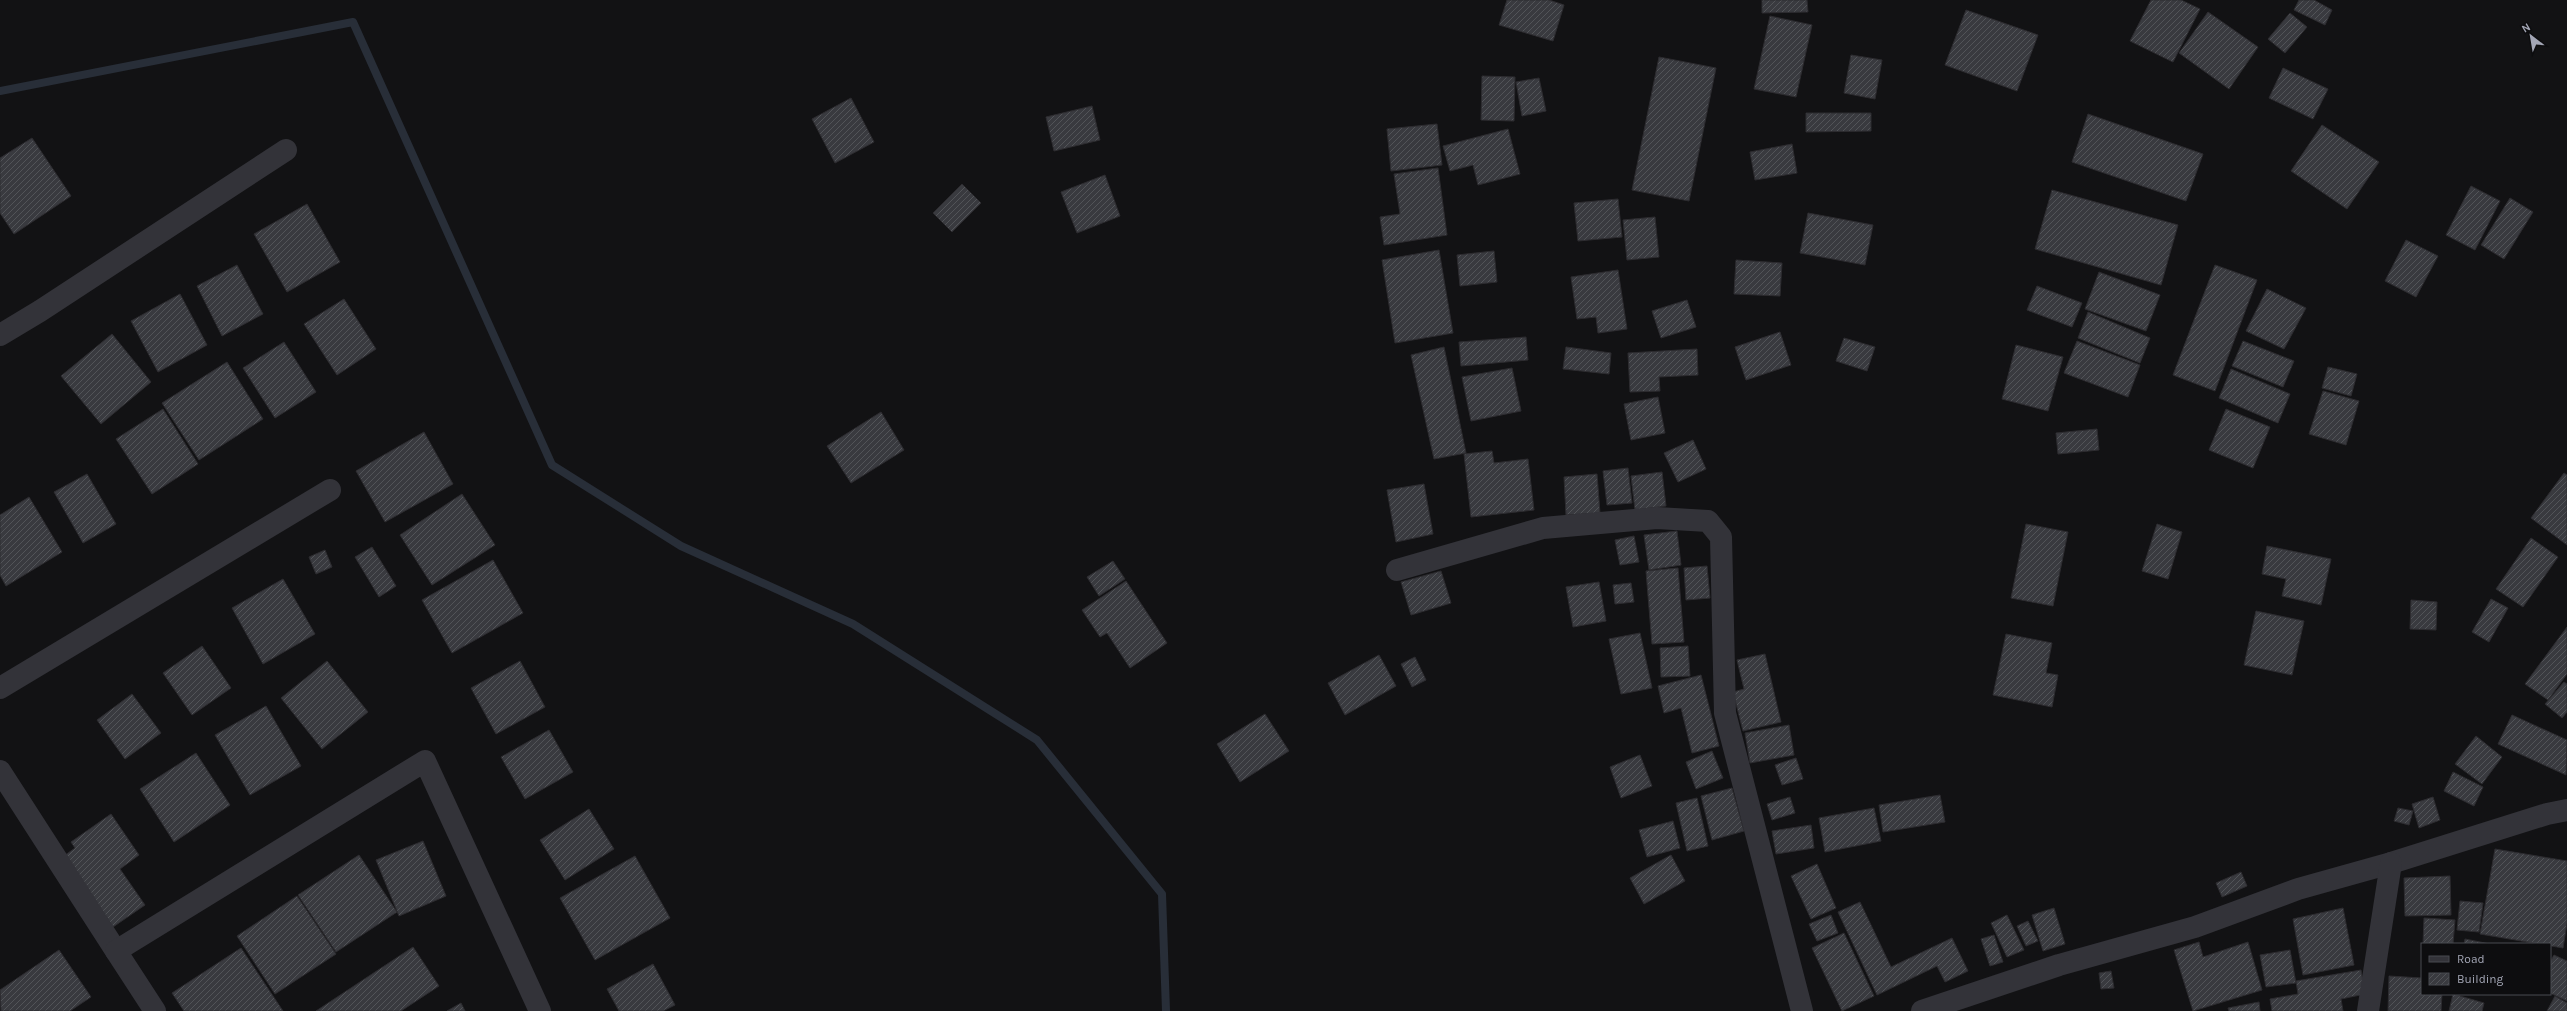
<svg xmlns="http://www.w3.org/2000/svg" width="2567" height="1011" font-family="Karla,sans-serif">
  <style>
    .lines { fill: none; stroke-linecap: round; stroke-linejoin: round }
    .stream { stroke: #282e38; stroke-width: 8 }
    .building { fill: url(#building-hatch); stroke: #2d2c30 }
    .street { stroke: #333339; stroke-width: 22 }
  </style>
  <defs>
    <pattern id="building-hatch" width="6" height="6" patternUnits="userSpaceOnUse"><rect width="6" height="6" fill="#393a3f"/><path d="M-1 1l2-2M0 6l6-6M5 7l2-2" fill="none" stroke="#525458"/></pattern>
  </defs>
  <rect width="100%" height="100%" fill="#121214"/>
  <g class="lines">
    <polyline class="stream" points="0,91 353,22 552,465 681,546 853,624 1037,740 1162,894 1166,1011"/>
  </g>
  <g class="building">
    <polygon points="1507,0 1549,0 1564,5 1553,41 1499,25"/>
    <polygon points="1762,0 1807,0 1808,12 1762,13"/>
    <polygon points="2151,0 2181,0 2200,9 2173,62 2130,41"/>
    <polygon points="2299,0 2314,0 2332,10 2325,25 2294,10"/>
    <polygon points="1966,10 2038,35 2017,91 1945,65"/>
    <polygon points="2208,12 2258,47 2229,89 2179,53"/>
    <polygon points="2290,13 2307,27 2285,53 2268,39"/>
    <polygon points="1770,16 1812,25 1796,97 1754,89"/>
    <polygon points="1851,55 1882,60 1875,99 1844,93"/>
    <polygon points="1659,57 1716,68 1689,201 1632,190"/>
    <polygon points="2283,68 2328,89 2313,119 2269,98"/>
    <polygon points="1482,76 1515,77 1514,121 1481,120"/>
    <polygon points="1539,78 1546,111 1522,116 1516,82"/>
    <polygon points="851,98 874,142 835,163 812,119"/>
    <polygon points="1092,106 1100,140 1054,151 1046,117"/>
    <polygon points="1806,113 1871,113 1871,131 1806,132"/>
    <polygon points="2088,114 2203,154 2186,201 2072,162"/>
    <polygon points="1437,124 1442,165 1391,171 1387,129"/>
    <polygon points="2322,125 2379,162 2347,209 2291,171"/>
    <polygon points="1508,129 1520,174 1478,185 1473,165 1450,171 1443,146"/>
    <polygon points="32,138 71,196 14,234 0,213 0,158"/>
    <polygon points="1792,144 1797,173 1755,180 1750,152"/>
    <polygon points="1438,168 1447,235 1384,245 1380,217 1400,214 1394,174"/>
    <polygon points="1105,175 1120,216 1077,233 1061,192"/>
    <polygon points="962,184 981,203 952,232 933,213"/>
    <polygon points="2471,186 2500,201 2475,250 2446,235"/>
    <polygon points="2052,190 2178,225 2161,285 2035,249"/>
    <polygon points="2510,198 2533,212 2504,259 2481,245"/>
    <polygon points="1618,199 1622,237 1578,241 1574,203"/>
    <polygon points="307,204 340,262 287,292 254,234"/>
    <polygon points="1808,213 1873,225 1865,265 1800,253"/>
    <polygon points="1655,217 1659,257 1627,260 1623,220"/>
    <polygon points="2406,240 2438,256 2416,297 2385,281"/>
    <polygon points="1439,250 1453,333 1395,343 1382,260"/>
    <polygon points="1494,251 1497,282 1460,286 1457,255"/>
    <polygon points="1736,260 1782,263 1780,296 1734,294"/>
    <polygon points="237,265 263,314 222,336 197,286"/>
    <polygon points="2215,265 2257,280 2215,391 2173,375"/>
    <polygon points="1618,270 1627,329 1598,333 1596,317 1577,319 1571,277"/>
    <polygon points="2099,272 2160,295 2146,331 2085,309"/>
    <polygon points="2037,286 2082,303 2072,327 2027,310"/>
    <polygon points="2267,289 2306,308 2284,349 2246,331"/>
    <polygon points="180,294 207,345 158,372 131,321"/>
    <polygon points="344,299 376,349 337,375 304,324"/>
    <polygon points="1687,300 1696,327 1661,338 1652,311"/>
    <polygon points="2088,312 2150,338 2140,363 2078,338"/>
    <polygon points="1780,332 1791,365 1746,380 1735,347"/>
    <polygon points="112,334 151,382 101,424 61,376"/>
    <polygon points="1526,337 1528,360 1461,366 1459,342"/>
    <polygon points="1844,338 1875,347 1867,371 1836,361"/>
    <polygon points="2077,341 2140,365 2128,397 2064,373"/>
    <polygon points="2243,341 2294,361 2283,387 2232,366"/>
    <polygon points="284,342 316,392 275,418 243,368"/>
    <polygon points="2016,345 2063,357 2048,411 2002,399"/>
    <polygon points="1444,347 1466,453 1434,459 1411,355"/>
    <polygon points="1566,347 1611,353 1609,374 1563,369"/>
    <polygon points="1697,349 1698,375 1659,377 1660,391 1630,392 1628,353"/>
    <polygon points="227,362 263,419 199,460 162,403"/>
    <polygon points="2328,367 2357,374 2351,396 2322,388"/>
    <polygon points="1512,368 1521,411 1471,421 1462,377"/>
    <polygon points="2231,369 2290,394 2278,423 2219,398"/>
    <polygon points="2323,391 2359,401 2346,445 2309,434"/>
    <polygon points="1658,397 1665,433 1631,440 1624,404"/>
    <polygon points="163,409 198,464 152,494 116,439"/>
    <polygon points="2226,409 2270,427 2253,468 2209,450"/>
    <polygon points="881,412 904,450 851,483 827,446"/>
    <polygon points="2097,429 2099,450 2058,454 2056,433"/>
    <polygon points="424,432 453,484 385,522 356,471"/>
    <polygon points="1693,440 1706,469 1678,482 1664,453"/>
    <polygon points="1492,451 1494,463 1528,459 1534,510 1471,517 1464,454"/>
    <polygon points="1628,468 1632,503 1607,505 1603,471"/>
    <polygon points="1662,472 1666,506 1635,510 1631,476"/>
    <polygon points="2564,473 2567,475 2567,545 2531,518"/>
    <polygon points="87,474 116,524 83,543 54,492"/>
    <polygon points="1597,474 1600,513 1566,515 1564,477"/>
    <polygon points="1424,484 1433,534 1396,542 1387,490"/>
    <polygon points="462,494 495,545 432,585 400,535"/>
    <polygon points="29,497 62,552 6,586 0,575 0,515"/>
    <polygon points="2026,524 2068,532 2053,606 2011,598"/>
    <polygon points="2157,524 2182,532 2168,579 2142,571"/>
    <polygon points="1677,531 1681,565 1649,570 1644,535"/>
    <polygon points="1634,536 1639,562 1620,565 1615,540"/>
    <polygon points="2531,538 2558,557 2523,607 2496,589"/>
    <polygon points="2267,546 2331,559 2321,605 2282,596 2286,579 2262,574"/>
    <polygon points="372,547 396,586 379,597 355,557"/>
    <polygon points="325,550 332,567 316,574 309,557"/>
    <polygon points="493,560 523,613 452,653 422,600"/>
    <polygon points="1113,561 1125,579 1099,596 1087,577"/>
    <polygon points="1707,566 1710,598 1686,600 1684,568"/>
    <polygon points="1678,568 1684,642 1652,644 1646,571"/>
    <polygon points="1441,571 1451,603 1411,615 1401,582"/>
    <polygon points="283,579 315,634 263,664 232,608"/>
    <polygon points="1126,581 1167,643 1130,668 1107,633 1100,637 1082,610"/>
    <polygon points="1599,582 1606,621 1573,627 1566,587"/>
    <polygon points="1631,583 1634,602 1615,604 1613,585"/>
    <polygon points="2491,599 2508,608 2489,642 2472,632"/>
    <polygon points="2411,600 2437,602 2436,630 2410,629"/>
    <polygon points="2256,611 2304,621 2292,675 2244,665"/>
    <polygon points="2567,627 2567,674 2548,700 2525,684"/>
    <polygon points="1640,633 1652,688 1621,694 1609,639"/>
    <polygon points="2006,634 2052,643 2046,673 2058,675 2052,707 1993,695"/>
    <polygon points="202,646 231,688 192,715 163,673"/>
    <polygon points="1688,646 1690,676 1661,677 1660,648"/>
    <polygon points="1765,654 1781,722 1743,731 1733,692 1744,689 1737,660"/>
    <polygon points="1379,655 1396,686 1345,715 1328,683"/>
    <polygon points="1415,657 1426,680 1412,687 1401,664"/>
    <polygon points="327,661 368,712 322,749 281,698"/>
    <polygon points="520,661 545,707 496,734 471,688"/>
    <polygon points="1701,675 1719,746 1692,753 1681,708 1664,713 1658,686"/>
    <polygon points="2564,682 2567,684 2567,712 2562,718 2545,704"/>
    <polygon points="132,694 161,733 125,759 97,720"/>
    <polygon points="266,706 301,766 250,795 215,735"/>
    <polygon points="1265,714 1289,751 1240,782 1217,744"/>
    <polygon points="2512,715 2567,740 2566,775 2498,744"/>
    <polygon points="1789,725 1794,755 1750,763 1745,733"/>
    <polygon points="549,730 573,772 525,799 501,757"/>
    <polygon points="2476,736 2502,757 2482,784 2455,764"/>
    <polygon points="1712,751 1723,778 1696,789 1686,762"/>
    <polygon points="196,753 230,805 174,842 140,789"/>
    <polygon points="1640,755 1652,786 1621,798 1610,767"/>
    <polygon points="1796,758 1803,779 1782,785 1775,765"/>
    <polygon points="2453,772 2483,787 2474,806 2444,791"/>
    <polygon points="1732,788 1744,831 1712,840 1701,796"/>
    <polygon points="1940,795 1945,822 1883,832 1879,805"/>
    <polygon points="1790,797 1795,813 1772,820 1767,804"/>
    <polygon points="2433,797 2440,820 2419,828 2412,804"/>
    <polygon points="1697,798 1708,846 1687,851 1676,803"/>
    <polygon points="1874,808 1881,841 1825,852 1819,818"/>
    <polygon points="2398,808 2413,811 2409,825 2394,821"/>
    <polygon points="589,809 614,849 565,880 540,840"/>
    <polygon points="111,814 139,855 120,869 145,905 113,927 64,856 75,848 71,842"/>
    <polygon points="1673,821 1680,848 1647,857 1639,830"/>
    <polygon points="1811,825 1814,848 1776,854 1772,831"/>
    <polygon points="423,841 446,896 399,916 376,860"/>
    <polygon points="2495,849 2567,861 2567,923 2563,948 2480,934"/>
    <polygon points="359,855 397,912 336,952 298,895"/>
    <polygon points="1671,855 1685,881 1644,904 1630,878"/>
    <polygon points="635,856 670,918 595,960 560,898"/>
    <polygon points="1817,864 1836,908 1811,919 1791,876"/>
    <polygon points="2241,872 2247,886 2222,897 2216,883"/>
    <polygon points="2450,876 2451,915 2405,916 2404,878"/>
    <polygon points="297,896 336,954 275,994 237,936"/>
    <polygon points="2460,901 2483,903 2479,932 2457,930"/>
    <polygon points="1860,902 1891,967 1952,938 1968,971 1945,982 1937,966 1877,995 1838,912"/>
    <polygon points="2054,908 2065,944 2043,951 2032,915"/>
    <polygon points="2343,908 2354,965 2303,975 2293,919"/>
    <polygon points="1831,915 1838,933 1817,941 1809,924"/>
    <polygon points="2007,915 2024,950 2007,957 1991,923"/>
    <polygon points="2424,918 2455,920 2453,944 2423,944"/>
    <polygon points="2028,921 2038,941 2026,946 2017,926"/>
    <polygon points="1844,933 1874,996 1842,1011 1812,948"/>
    <polygon points="1994,935 2003,962 1990,966 1981,939"/>
    <polygon points="2465,939 2490,944 2464,944"/>
    <polygon points="2199,942 2203,957 2248,942 2262,990 2193,1011 2174,950"/>
    <polygon points="413,947 439,986 401,1011 316,1011"/>
    <polygon points="241,948 283,1011 184,1011 172,993"/>
    <polygon points="59,950 91,997 70,1011 1,1011 0,990"/>
    <polygon points="2290,950 2296,983 2266,987 2260,955"/>
    <polygon points="2554,955 2567,961 2567,1001 2550,993 2550,962"/>
    <polygon points="653,964 675,1005 663,1011 619,1011 607,989"/>
    <polygon points="2361,970 2365,994 2341,999 2343,1011 2272,1011 2270,999 2298,994 2296,981"/>
    <polygon points="2111,971 2114,988 2101,989 2099,973"/>
    <polygon points="2389,976 2422,978 2422,994 2442,994 2441,1011 2388,1011"/>
    <polygon points="2453,994 2484,1003 2482,1011 2449,1011"/>
    <polygon points="2555,996 2567,1003 2567,1011 2547,1011"/>
    <polygon points="2259,1002 2260,1011 2229,1011 2228,1008"/>
    <polygon points="461,1003 465,1011 447,1011"/>
  </g>
  <g class="lines">
    <g class="street">
      <polyline points="0,335 40,311 286,150"/>
      <polyline points="1397,570 1543,528 1657,518 1708,521 1721,537 1725,713 1802,1011"/>
      <polyline points="0,688 330,490"/>
      <polyline points="0,771 116,951"/>
      <polyline points="155,1011 116,951 425,761 540,1011"/>
      <polyline points="1922,1011 2059,965 2195,927 2298,889 2391,863 2547,814 2567,810"/>
      <polyline points="2368,1011 2391,863"/>
    </g>
  </g>
  <rect x="2421" y="943" width="130" height="52" fill="#0d0d0f" stroke="#494a51"/>
  <rect x="2429" y="956" width="20" height="6" fill="#333339" stroke="#494a51"/>
  <text x="2457" y="963" font-size="12" fill="#a3a6b5">Road</text>
  <rect x="2429" y="973" width="20" height="12" fill="url(#building-hatch)" stroke="#494a51"/>
  <text x="2457" y="983" font-size="12" fill="#a3a6b5">Building</text>
  <g transform="translate(2531 36) rotate(329)" stroke="#0d0d0f" stroke-width="3" paint-order="stroke">
  <path d="M0-3L7 15L0 10L-7 15Z" fill="#a3a6b5"/>
  <text y="-6" font-size="11" font-weight="bold" text-anchor="middle" fill="#a3a6b5">N</text>
  </g>
</svg>
